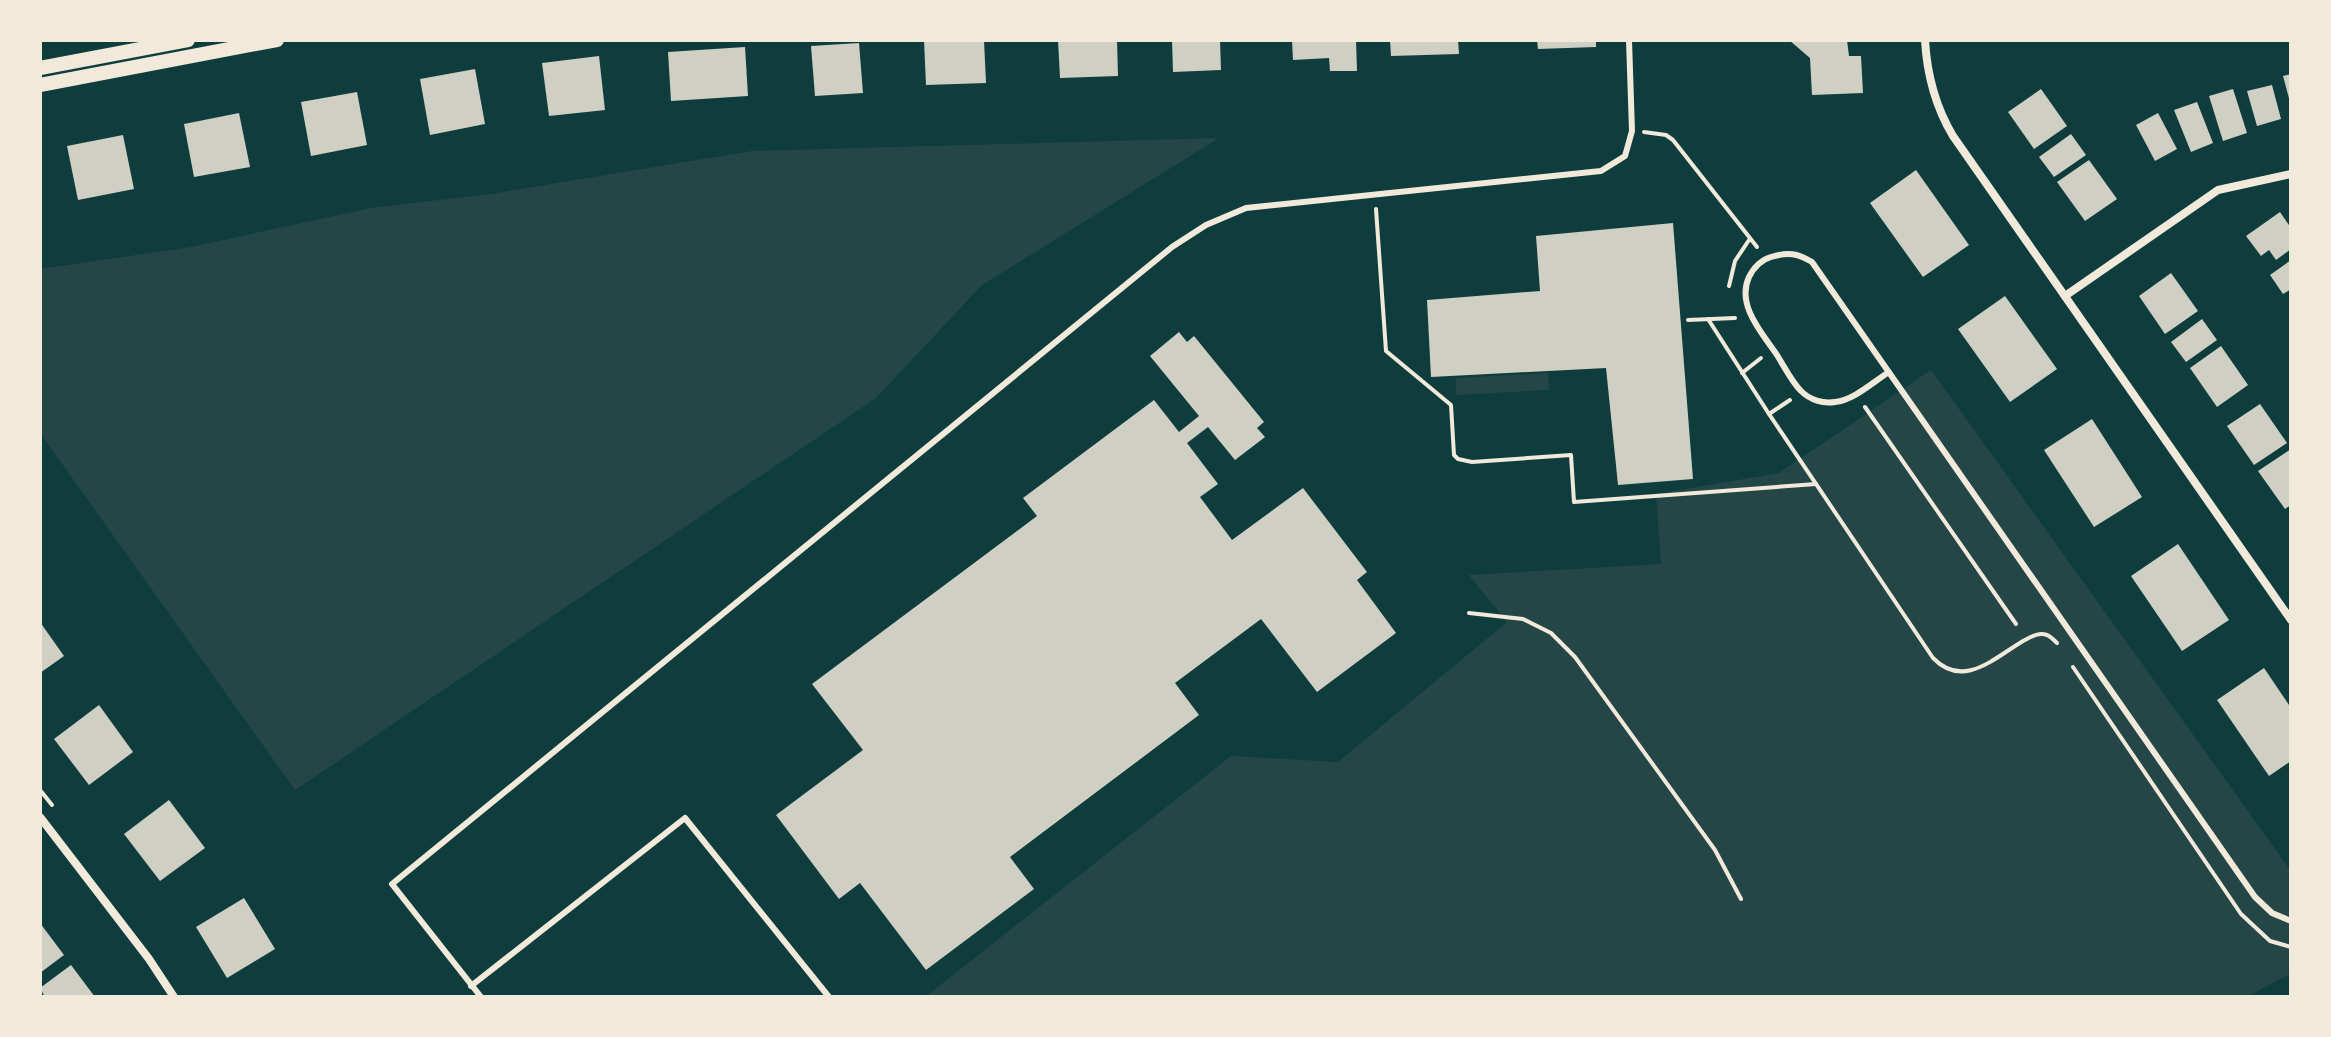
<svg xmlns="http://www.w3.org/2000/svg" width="2331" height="1037" font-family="Bitter,serif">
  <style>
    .green { fill: #244646 }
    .building { fill: #cfcfc3 }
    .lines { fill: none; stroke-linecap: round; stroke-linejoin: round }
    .path { stroke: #f1e9da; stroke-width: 4 }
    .service { stroke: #f1e9da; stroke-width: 6 }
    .minor { stroke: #f1e9da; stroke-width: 8 }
    .tertiary { stroke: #f1e9da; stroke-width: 14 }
  </style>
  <rect width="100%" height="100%" fill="#0f3d3e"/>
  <g class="green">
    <polygon points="1219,138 982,285 876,398 295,790 40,433 40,269 191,247 371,208 490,194 752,151"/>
    <polygon points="1931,370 2291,871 2291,973 2247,997 925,997 1231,756 1338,762 1507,622 1469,575 1661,564 1656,494 1779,473"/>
    <polygon points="1548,373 1549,390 1456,395 1456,378"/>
  </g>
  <g class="building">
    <polygon points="924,40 984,40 986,83 926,85"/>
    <polygon points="1058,40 1117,40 1118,76 1060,78"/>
    <polygon points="1172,40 1220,40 1221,70 1173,72"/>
    <polygon points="1292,40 1356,40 1357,71 1330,71 1329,58 1293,60"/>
    <polygon points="1390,40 1458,40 1459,54 1391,56"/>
    <polygon points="1537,40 1596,40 1596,47 1538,49"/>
    <polygon points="1789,40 1847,40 1849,56 1861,56 1863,93 1812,95 1810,58"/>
    <polygon points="859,43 863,93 815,96 811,46"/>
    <polygon points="745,47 748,96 671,101 668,52"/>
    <polygon points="599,56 605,110 549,116 542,63"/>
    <polygon points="475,69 485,124 430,135 420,79"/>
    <polygon points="2291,74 2291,102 2290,102 2283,76"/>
    <polygon points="2272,85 2281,119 2257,126 2247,91"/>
    <polygon points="2041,89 2067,126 2034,149 2008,112"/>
    <polygon points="2233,89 2247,133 2223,141 2209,96"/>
    <polygon points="357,92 367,145 311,156 301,102"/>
    <polygon points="2197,102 2213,143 2191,152 2174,110"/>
    <polygon points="239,113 250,167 194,177 184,124"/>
    <polygon points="2158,113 2177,149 2155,161 2136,125"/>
    <polygon points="2071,134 2086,155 2054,177 2039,157"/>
    <polygon points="123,135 134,189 78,200 67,146"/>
    <polygon points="2089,160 2117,199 2085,221 2057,182"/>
    <polygon points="1916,170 1969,245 1923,277 1870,203"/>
    <polygon points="2280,212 2291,228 2291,249 2276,260 2269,250 2261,256 2246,236"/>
    <polygon points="1673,223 1693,479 1618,485 1606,368 1431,377 1427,300 1540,291 1536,236"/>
    <polygon points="2291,260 2291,289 2283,294 2270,275"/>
    <polygon points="2171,273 2198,311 2165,334 2139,296"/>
    <polygon points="2005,296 2057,369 2010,402 1958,329"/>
    <polygon points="2202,319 2217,340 2186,362 2171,342"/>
    <polygon points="1179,332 1187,342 1194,336 1264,422 1257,428 1265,437 1235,460 1208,427 1187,443 1218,484 1200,497 1232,540 1303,488 1367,572 1357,580 1396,633 1317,692 1261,619 1175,683 1199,715 1010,857 1034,889 926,970 860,883 839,899 776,815 863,750 812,684 1037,516 1023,498 1154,400 1179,432 1199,416 1150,356"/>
    <polygon points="2221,346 2248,385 2217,407 2190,368"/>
    <polygon points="2260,404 2287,443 2254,465 2227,426"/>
    <polygon points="2092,419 2142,497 2094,527 2044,450"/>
    <polygon points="2291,449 2291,505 2285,509 2258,471"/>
    <polygon points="2178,544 2229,620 2182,651 2131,576"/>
    <polygon points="40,622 64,656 40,673"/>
    <polygon points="2264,668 2291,708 2291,761 2269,776 2217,700"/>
    <polygon points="99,705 133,752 89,785 54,739"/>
    <polygon points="169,800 205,848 160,881 124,834"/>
    <polygon points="244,898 275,949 227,978 196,927"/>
    <polygon points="40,923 64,955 40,973"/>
    <polygon points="71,965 95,997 45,997 40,988"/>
  </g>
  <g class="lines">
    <g class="path">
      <polyline points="1644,132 1666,135 1673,140 1757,247"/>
      <polyline points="1376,209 1386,351 1451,405 1454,455 1458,459 1472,462 1571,455 1574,502 1816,484"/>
      <polyline points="1729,286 1735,261 1749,240"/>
      <path d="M1708,319L1769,414L1933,658C1963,689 1993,659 2023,641C2031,637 2038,632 2047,635C2050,636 2055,641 2057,643"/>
      <polyline points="1688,320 1735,318"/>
      <polyline points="1742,373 1761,358"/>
      <polyline points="1865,407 2016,624"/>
      <polyline points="1769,414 1790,400"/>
      <polyline points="1469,613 1523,619 1551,633 1575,657 1715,850 1741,899"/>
      <polyline points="2073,667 2241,914 2270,941 2291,947"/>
      <polyline points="40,790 52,805"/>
    </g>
    <g class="service">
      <path d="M1889,372C1873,382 1854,400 1835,402C1823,404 1810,400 1801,391C1791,381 1784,366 1777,355C1762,333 1736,305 1749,277C1754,267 1761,260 1771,257C1788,252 1797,253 1812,262L2255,897L2272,913L2291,921"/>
      <polyline points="471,986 685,818 829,997"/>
      <polyline points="481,997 392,884 1172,247 1206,225 1246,208 1601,171 1625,156 1632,131 1629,40"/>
    </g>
    <g class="minor">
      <path d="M1925,40C1927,75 1935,106 1953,136L2291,620"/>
      <polyline points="2065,296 2218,190 2291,174"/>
      <polyline points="40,817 149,959 174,997"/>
    </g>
    <g class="tertiary">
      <polyline points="40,68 188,40"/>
      <polyline points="40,85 277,40"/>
    </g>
  </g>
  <rect width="2331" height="1037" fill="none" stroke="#f1e9da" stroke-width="84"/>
</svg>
